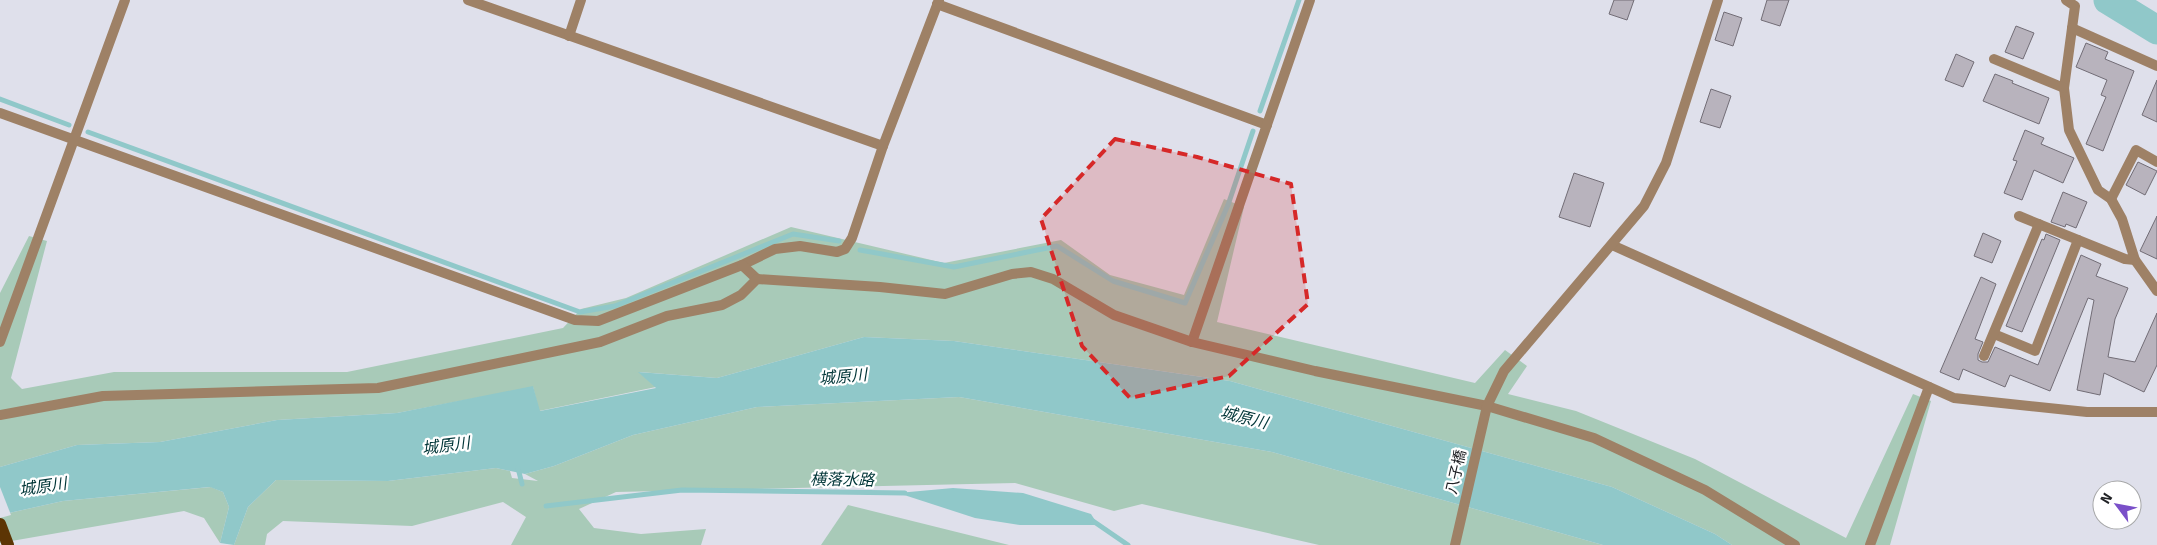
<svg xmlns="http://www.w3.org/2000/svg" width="2157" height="545" font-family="Signika,'Noto Sans JP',sans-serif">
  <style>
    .green { fill: #a8cab8 }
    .water { fill: #90c8c9 }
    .pier { fill: #dfe0eb }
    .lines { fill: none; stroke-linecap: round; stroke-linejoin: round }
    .stream { stroke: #90c8c9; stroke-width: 5 }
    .river { stroke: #90c8c9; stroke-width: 29 }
    .building { fill: #b8b3bd; stroke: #726d76 }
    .street { stroke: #9e8166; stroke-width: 10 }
    .primary { stroke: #5c3504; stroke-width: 12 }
    .marked { fill: #d62828; fill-opacity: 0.2; stroke: #d62828; stroke-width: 4; stroke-dasharray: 10 6; stroke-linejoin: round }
    .labels { text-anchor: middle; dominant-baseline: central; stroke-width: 4.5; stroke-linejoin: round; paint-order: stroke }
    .street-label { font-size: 15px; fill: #212226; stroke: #fff }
    .water-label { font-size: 16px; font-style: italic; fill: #003537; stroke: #fff }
  </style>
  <rect width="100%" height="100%" fill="#dfe0eb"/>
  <g class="green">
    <polygon points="1224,199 1244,207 1217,322 1475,383 1505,350 1527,366 1508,394 1576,411 1695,459 1846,538 1913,394 1931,401 1890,545 1732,545 1715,534 1612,487 1230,381 954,341 864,337 717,378 639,372 656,387 539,411 533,387 397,413 277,420 160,442 77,445 0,467 0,293 29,236 47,241 11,378 22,389 114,372 347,372 563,328 581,309 626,298 791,227 944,263 1061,240 1110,275 1184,295"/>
    <polygon points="959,397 1272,452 1603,545 1319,545 1142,504 1114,511 1015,483 616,492 579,509 594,528 641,534 706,529 701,545 511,545 526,517 503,502 412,526 283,521 267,534 265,545 234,545 248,507 276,480 388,481 496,468 510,471 512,478 538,481 525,474 554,466 633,435 757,407"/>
    <polygon points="211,487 223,492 229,507 220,543 204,518 184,511 0,543 0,515 63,501"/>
    <polygon points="848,505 1009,545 821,545"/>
  </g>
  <g class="water">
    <polygon points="864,337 954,341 1230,381 1612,487 1715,534 1732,545 1603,545 1272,452 959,397 757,407 633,435 554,466 525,474 496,468 388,481 276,480 248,507 234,545 220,543 229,507 223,492 210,487 63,501 0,515 0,467 77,445 160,442 277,420 397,413 533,386 540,411 656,388 638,372 717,378"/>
    <polygon points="953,488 1023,493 1091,514 1098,525 1020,525 975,518 898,493"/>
  </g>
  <polygon class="pier" points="0,487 11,515 0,518"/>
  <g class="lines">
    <g class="stream">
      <polyline points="0,99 69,125"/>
      <polyline points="1260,111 1299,0"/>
      <polyline points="88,132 580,312 615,306 793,234 839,241"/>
      <polyline points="860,250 954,267 1057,246 1113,281 1185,303 1228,205 1253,131"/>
      <polyline points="518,468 522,484"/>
      <polyline points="546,506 682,490 905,493"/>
      <polyline points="1093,521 1128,545"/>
    </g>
    <polyline class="river" points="2108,0 2157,30"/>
  </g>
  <g class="building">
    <polygon points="1614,0 1634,0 1627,20 1609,14"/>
    <polygon points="1767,0 1789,0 1780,26 1761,20"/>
    <polygon points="1724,12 1742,18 1733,46 1715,40"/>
    <polygon points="2016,26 2034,33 2023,59 2005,52"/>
    <polygon points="2086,43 2108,52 2105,59 2134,71 2103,151 2086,144 2106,97 2101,95 2107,80 2076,67"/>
    <polygon points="1956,54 1974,62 1963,87 1945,80"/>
    <polygon points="1995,74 2013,81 2012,83 2049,98 2039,124 1983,101"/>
    <polygon points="2157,80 2157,122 2142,115"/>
    <polygon points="1711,89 1731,96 1720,128 1700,122"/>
    <polygon points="2025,130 2044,138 2041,144 2074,158 2063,183 2034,170 2022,200 2004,193 2017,161 2013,160"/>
    <polygon points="2138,162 2157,171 2145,195 2126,185"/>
    <polygon points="1574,173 1604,183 1590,227 1559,217"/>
    <polygon points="2063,192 2087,202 2076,228 2066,224 2065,227 2051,222"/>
    <polygon points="2157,216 2157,259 2140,251"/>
    <polygon points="1983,233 2001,241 1992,263 1974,256"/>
    <polygon points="2046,234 2060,240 2022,332 2006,326 2042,239 2044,240"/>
    <polygon points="2081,255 2101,264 2096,276 2128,288 2115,319 2108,357 2135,362 2157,313 2157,365 2144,392 2104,373 2100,395 2077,390 2094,300 2088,298 2050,391 2010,375 2005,387 1963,369 1959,380 1940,372 1981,277 1996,284 1975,339 1983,342 1978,354 1978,360 1982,362 1988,362 1995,347 2038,365"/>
  </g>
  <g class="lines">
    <g class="street">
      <polyline points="468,0 883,146"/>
      <polyline points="2066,0 2075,6 2064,88 2069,130 2098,190 2111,199 2122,219 2135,260 2157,291"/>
      <polyline points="937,4 1267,125"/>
      <polyline points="2072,28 2157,66"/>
      <polyline points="569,36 581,0"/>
      <polyline points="1994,59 2064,88"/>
      <polyline points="0,113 575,320 598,321 742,265 775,249 800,246 837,252 845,249 852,238 883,146 939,0"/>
      <polyline points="2111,199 2136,150 2157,162"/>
      <polyline points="2019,216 2125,259 2135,260"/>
      <polyline points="1612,245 1954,398 2087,412 2157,412"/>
      <polyline points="742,265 757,279"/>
      <polyline points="1994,334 2035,351 2078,240"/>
      <polyline points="0,342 125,0"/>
      <polyline points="1192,342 1310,0"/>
      <polyline points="1984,356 2039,224"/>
      <polyline points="0,415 103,396 378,388 600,342 667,316 722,305 741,295 757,279 880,287 945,294 1012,274 1031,272 1053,279 1114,315 1192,342 1315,371 1487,406 1594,438 1705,490 1795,545"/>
      <polyline points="1455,545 1487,406 1504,371 1644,206 1666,163 1718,0"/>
      <polyline points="1870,545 1929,387"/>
    </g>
    <polyline class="primary" points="0,524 8,545"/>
  </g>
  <path class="marked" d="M1115,139L1197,157L1291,184L1308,304L1229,376L1130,398L1082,346L1041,219Z"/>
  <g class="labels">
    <g class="street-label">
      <text transform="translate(1456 472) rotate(-77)">八子橋</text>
    </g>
    <g class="water-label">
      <text transform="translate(843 377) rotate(-5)">城原川</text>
      <text transform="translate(1244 418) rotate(14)">城原川</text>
      <text transform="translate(446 446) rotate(-7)">城原川</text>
      <text transform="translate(842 480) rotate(1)">横落水路</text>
      <text transform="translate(43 487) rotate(-8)">城原川</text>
    </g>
  </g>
  <g transform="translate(2117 505) rotate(302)"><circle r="24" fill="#ffffff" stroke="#a6a7a8"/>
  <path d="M0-4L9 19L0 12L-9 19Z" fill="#7a50c9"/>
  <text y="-8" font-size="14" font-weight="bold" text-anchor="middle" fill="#212226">N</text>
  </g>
</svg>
